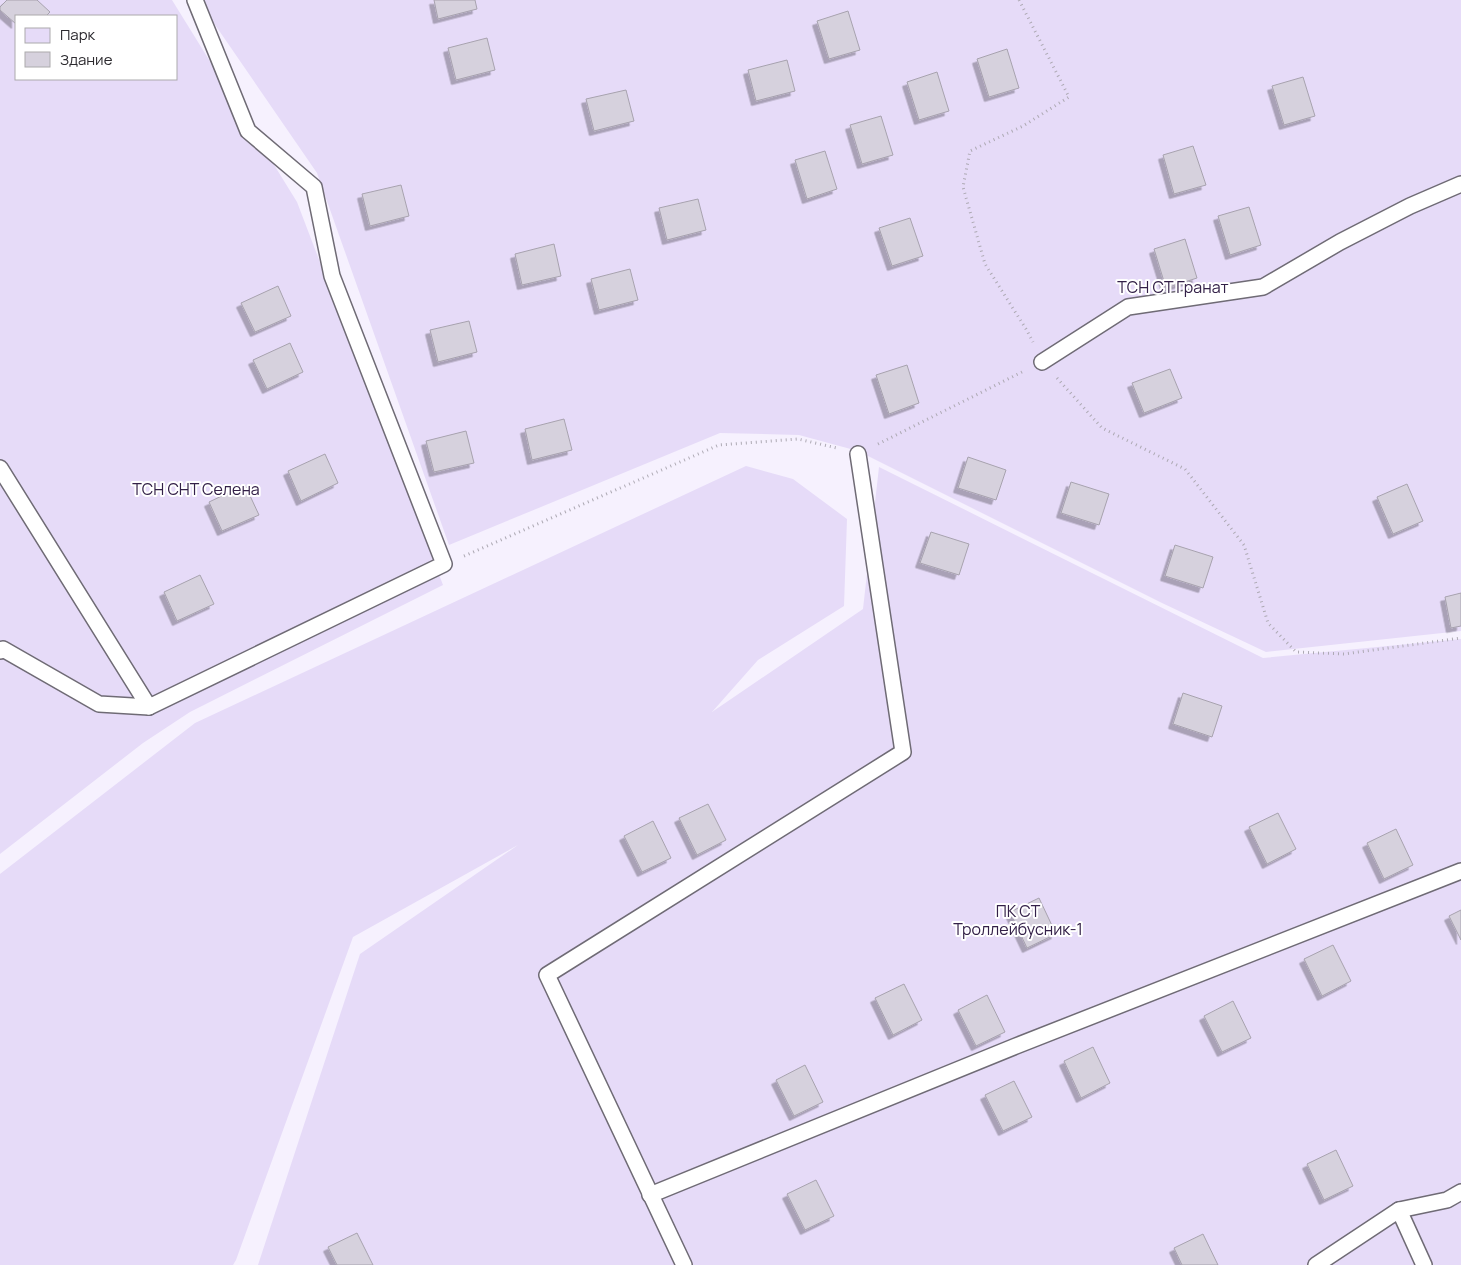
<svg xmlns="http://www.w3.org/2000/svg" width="1461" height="1265" font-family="Manrope,sans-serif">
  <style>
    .green { fill: #e6dbf8; fill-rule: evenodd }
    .building { fill: #d6d1dd; stroke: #a7a2ae; filter: url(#shadow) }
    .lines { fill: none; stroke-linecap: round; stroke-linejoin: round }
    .service-casing { stroke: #6f6b75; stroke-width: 18 }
    .path { stroke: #ada9b3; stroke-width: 3; stroke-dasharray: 1 4; stroke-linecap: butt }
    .service { stroke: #fff; stroke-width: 15 }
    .labels { text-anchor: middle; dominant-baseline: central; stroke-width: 4; stroke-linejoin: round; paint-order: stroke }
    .park-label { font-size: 16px; fill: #332048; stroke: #fff }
  </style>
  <defs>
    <filter id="shadow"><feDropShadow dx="-4.5" dy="4.5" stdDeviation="0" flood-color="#0004"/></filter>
  </defs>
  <rect width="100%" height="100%" fill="#f6f1fe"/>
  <g class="green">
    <path d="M0,0H172L297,202L443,585L190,712L143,743L0,854ZM16,16H176V79H16Z"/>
    <polygon points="198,0 1461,0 1461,631 1266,652 1162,603 858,451 799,435 720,433 449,545 317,173"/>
    <polygon points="746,466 793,479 847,519 844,606 758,660 712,712 863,609 879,467 1263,658 1461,639 1461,1265 258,1265 360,954 518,845 353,937 236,1260 233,1265 0,1265 0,874 195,723"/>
  </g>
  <g class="building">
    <polygon points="7,0 37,0 50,12 46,16 16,16 16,24 0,10 0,7"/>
    <polygon points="434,0 475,0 477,9 438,19"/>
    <polygon points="848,11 860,50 829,59 817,21"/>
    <polygon points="487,38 495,70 456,80 448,48"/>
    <polygon points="1007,49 1019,88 989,97 977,59"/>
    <polygon points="787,60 795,91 756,101 748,70"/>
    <polygon points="937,72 949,111 919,120 907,82"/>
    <polygon points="1303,77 1315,116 1284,125 1272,86"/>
    <polygon points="626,90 634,121 594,131 586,99"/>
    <polygon points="881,116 893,155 862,164 850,125"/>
    <polygon points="1193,146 1206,185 1174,194 1163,155"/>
    <polygon points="825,151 837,189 807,199 795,160"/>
    <polygon points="401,185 409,216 370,226 362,194"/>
    <polygon points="698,199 706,230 667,240 659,208"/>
    <polygon points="1249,207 1261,245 1230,255 1218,216"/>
    <polygon points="910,218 923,256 892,266 879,228"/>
    <polygon points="1185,239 1197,278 1166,288 1154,249"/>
    <polygon points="554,244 561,276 522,285 515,254"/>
    <polygon points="630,269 638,300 599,310 591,279"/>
    <polygon points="278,286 291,316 255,332 241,303"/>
    <polygon points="469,321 477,352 438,362 430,330"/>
    <polygon points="290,343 303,372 267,389 253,360"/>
    <polygon points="907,365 919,403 889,414 876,375"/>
    <polygon points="1170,369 1182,398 1144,413 1132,383"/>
    <polygon points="564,419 572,450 532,460 525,429"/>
    <polygon points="466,431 474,463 434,472 426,441"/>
    <polygon points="325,454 338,483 301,501 288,471"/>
    <polygon points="968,457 1006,470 996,500 958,488"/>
    <polygon points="1071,482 1109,494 1099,525 1061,513"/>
    <polygon points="1407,484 1423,521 1393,534 1377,497"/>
    <polygon points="245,485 259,515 222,531 209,502"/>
    <polygon points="931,532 969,544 959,575 920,563"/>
    <polygon points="1175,545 1213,557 1203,588 1165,576"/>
    <polygon points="200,575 214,604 177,621 164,592"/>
    <polygon points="1461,593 1461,626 1451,628 1445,597"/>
    <polygon points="1183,693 1222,706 1212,737 1173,724"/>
    <polygon points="708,804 726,840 697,855 679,818"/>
    <polygon points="1278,813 1296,849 1267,864 1249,827"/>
    <polygon points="653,821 671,858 642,872 624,836"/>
    <polygon points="1396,829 1413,865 1384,879 1367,843"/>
    <polygon points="1039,898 1056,934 1027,948 1010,912"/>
    <polygon points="1461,910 1461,940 1449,916"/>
    <polygon points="1333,945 1351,981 1322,996 1304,959"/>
    <polygon points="904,984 922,1020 893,1035 875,998"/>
    <polygon points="987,995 1005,1032 976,1046 958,1010"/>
    <polygon points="1233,1001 1251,1038 1222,1052 1204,1016"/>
    <polygon points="1093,1047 1110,1083 1081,1098 1064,1061"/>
    <polygon points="805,1065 823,1102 794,1116 776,1080"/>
    <polygon points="1014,1081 1032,1117 1003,1131 985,1095"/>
    <polygon points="1336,1150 1353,1186 1324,1200 1307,1164"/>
    <polygon points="816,1180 834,1216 805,1230 787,1194"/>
    <polygon points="357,1233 373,1265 337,1265 328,1247"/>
    <polygon points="1203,1234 1218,1265 1182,1265 1174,1248"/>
  </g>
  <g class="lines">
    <defs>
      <g id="service">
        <polyline points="1042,362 1128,307 1263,287 1340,242 1410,206 1461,184"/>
        <polyline points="0,468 149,707"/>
        <polyline points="0,651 3,649 99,704 149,707 444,564 332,276 314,187 248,131 195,0"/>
        <polyline points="650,1195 1016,1046 1461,871"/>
        <polyline points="1399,1210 1424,1265"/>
        <polyline points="684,1265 547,975 903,752 858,454"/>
        <polyline points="1316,1265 1399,1210 1447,1200 1461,1192"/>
      </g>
    </defs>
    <use href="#service" class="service-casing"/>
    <g class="path">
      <polyline points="1019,0 1069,97 1023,126 970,151 963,187 985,264 1026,329 1033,342"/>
      <polyline points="1057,378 1102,428 1185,469 1244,545 1268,623 1296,652 1344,654 1461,638"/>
      <polyline points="878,444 1024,371"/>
      <polyline points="464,556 719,445 798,439 837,448"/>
    </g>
    <use href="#service" class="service"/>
  </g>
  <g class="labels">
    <g class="park-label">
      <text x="1173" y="287">ТСН СТ Гранат</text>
      <text x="196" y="489">ТСН СНТ Селена</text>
      <text x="1018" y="911">ПК СТ<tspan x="1018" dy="18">Троллейбусник-1</tspan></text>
    </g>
  </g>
  <rect x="15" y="15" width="162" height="65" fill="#ffffff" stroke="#abaaac"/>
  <rect x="25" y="28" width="25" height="15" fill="#e6dbf8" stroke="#abaaac"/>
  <text x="60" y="40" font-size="15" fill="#2c2a2f">Парк</text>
  <rect x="25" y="52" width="25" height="15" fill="#d6d1dd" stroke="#abaaac"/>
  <text x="60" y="65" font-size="15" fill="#2c2a2f">Здание</text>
</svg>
